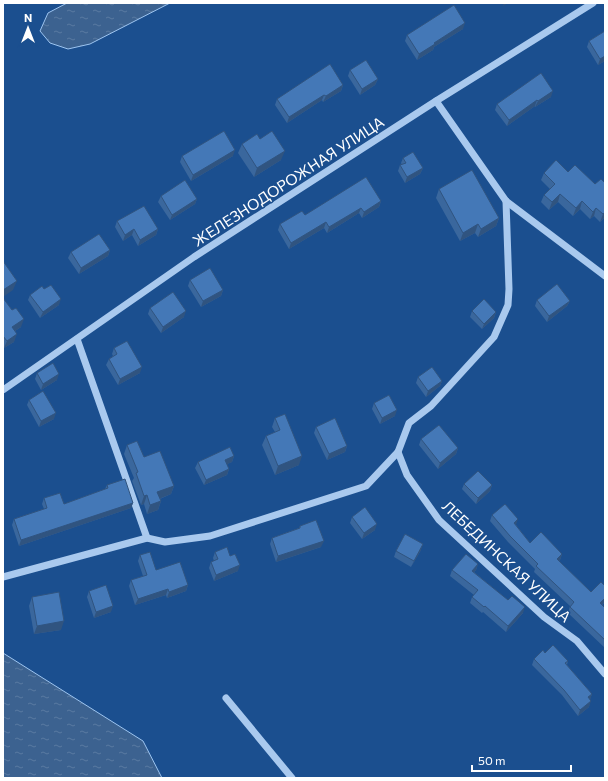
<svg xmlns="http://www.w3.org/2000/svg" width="608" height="781" font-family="Commissioner,sans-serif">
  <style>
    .water { fill: url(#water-ripples); stroke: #9cc4f0 }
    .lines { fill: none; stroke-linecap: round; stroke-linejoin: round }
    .minor { stroke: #a9c9ee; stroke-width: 7 }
    .wall { fill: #3a679d }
    .shaded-wall { fill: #305480 }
    .building { fill: #4478b7; stroke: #305480 }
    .labels { text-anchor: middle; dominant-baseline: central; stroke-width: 3; stroke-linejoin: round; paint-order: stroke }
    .street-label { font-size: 15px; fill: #fff; stroke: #1b4f8f }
  </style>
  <defs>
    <pattern id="water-ripples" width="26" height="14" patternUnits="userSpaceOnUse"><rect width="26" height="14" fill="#3c6290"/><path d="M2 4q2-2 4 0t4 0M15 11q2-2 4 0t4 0" fill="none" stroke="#597aa1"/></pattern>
  </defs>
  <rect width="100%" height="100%" fill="#1b4f8f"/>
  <g class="water">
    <polygon points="67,3 170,3 90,44 68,49 50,43 40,31 48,13"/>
    <polygon points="3,653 143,741 162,778 3,778"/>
  </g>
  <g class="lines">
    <g class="minor">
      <polyline points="436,101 506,201 605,276"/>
      <polyline points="77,339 147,538"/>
      <polyline points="3,390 194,257 436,101 593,3"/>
      <polyline points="398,452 409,423 431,406 494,337 508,305 509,289 506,201"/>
      <polyline points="3,577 147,538 165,542 210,536 366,486 398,452 407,475 439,520 544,617 577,641 605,674"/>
      <polyline points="226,698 292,778"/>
    </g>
  </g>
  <g class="wall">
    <polygon points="463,29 434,47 433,50 417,60 405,41 407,35"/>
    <polygon points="605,31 605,61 598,65 587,47 589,41"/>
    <polygon points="350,70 378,79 375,85 360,95 348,76"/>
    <polygon points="343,85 341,91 323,102 322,100 287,123 275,105 277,99"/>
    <polygon points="551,97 535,107 535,106 507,126 495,110 497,104"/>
    <polygon points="260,139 281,160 254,177 238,153 242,144"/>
    <polygon points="182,156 233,156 191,181 180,162"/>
    <polygon points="403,158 423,168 420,174 405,183 398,171 400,165 402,165 401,163"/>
    <polygon points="568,172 595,184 605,183 605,217 600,222 594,216 590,219 580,209 573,216 558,202 549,210 541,202 544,195 550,189 541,180 544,173"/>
    <polygon points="439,189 499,218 496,226 478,237 475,233 460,241 436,198"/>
    <polygon points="161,196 197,199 195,204 170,220 158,202"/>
    <polygon points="381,201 379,207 362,218 359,213 327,233 324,228 289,249 278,230 280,224 305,215"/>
    <polygon points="117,221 158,229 156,235 138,246 132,235 123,241 115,227"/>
    <polygon points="110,250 108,256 79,274 68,258 71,252"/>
    <polygon points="190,280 223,290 221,296 201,307 188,286"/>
    <polygon points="44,289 59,305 40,318 28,300 30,295"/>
    <polygon points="3,298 21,327 15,331 14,342 4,348 3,347"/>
    <polygon points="537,300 570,301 567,306 547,322 535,306"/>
    <polygon points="150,308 184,317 161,333 148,314"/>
    <polygon points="472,311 496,312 494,318 482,329 470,317"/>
    <polygon points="114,348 140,373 118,385 106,365 109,359 113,356 112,354"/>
    <polygon points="37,373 57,380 41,390 35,379"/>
    <polygon points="418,377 442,381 440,386 426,397 416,383"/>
    <polygon points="29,400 54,419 39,427 27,405"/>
    <polygon points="374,403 395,416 380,424 372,409"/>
    <polygon points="275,418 299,465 275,475 262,445 266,436 275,432 272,427"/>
    <polygon points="316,427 347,446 345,452 327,460 314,433"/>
    <polygon points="421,439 458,448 456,454 438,469 419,445"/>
    <polygon points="127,445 144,457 174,486 171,494 160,499 161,501 158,510 147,514 144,504 141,505 132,481 134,478 124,454"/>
    <polygon points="234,456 232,462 227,464 229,469 227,475 204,485 195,468 198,462"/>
    <polygon points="464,484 492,485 490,491 476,504 462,489"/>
    <polygon points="107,485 133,503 131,508 19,546 12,525 14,519 44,509 42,504 44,498 64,504 105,489"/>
    <polygon points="492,515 516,525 530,543 562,554 560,560 559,561 591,592 605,586 605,602 602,605 605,608 605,648 568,613 570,606 534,572 535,569 508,542 490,521"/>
    <polygon points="352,517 375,530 362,539 350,523"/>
    <polygon points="300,526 321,547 276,562 270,544 272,538 299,528"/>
    <polygon points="421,550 411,567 394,557 396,551"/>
    <polygon points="215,552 230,556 238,571 214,581 209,568 211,562 214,561 213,558"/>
    <polygon points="140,555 156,570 188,585 186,591 167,598 166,595 135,605 129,586 131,580 143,576 138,561"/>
    <polygon points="478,564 476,570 474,572 523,613 506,632 483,612 482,613 470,603 472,597 474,595 450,576 452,570"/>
    <polygon points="89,591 111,612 94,618 87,597"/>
    <polygon points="32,597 61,630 34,634 29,606"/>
    <polygon points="545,653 568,661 567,665 592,694 590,699 589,707 578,716 562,695 532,665 534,659"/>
  </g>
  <g class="shaded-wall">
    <polygon points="504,3 508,3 503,6"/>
    <polygon points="465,23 463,29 434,47 433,50 417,60 419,54 434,43"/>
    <polygon points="605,56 605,61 598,65 600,59"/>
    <polygon points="378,79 375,85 360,95 362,89"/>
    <polygon points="343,85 341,91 323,102 326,96"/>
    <polygon points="553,91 551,97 535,107 538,101"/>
    <polygon points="324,95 322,100 287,123 289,117"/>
    <polygon points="537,100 535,106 507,126 509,120"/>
    <polygon points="235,150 233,156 191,181 193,175"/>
    <polygon points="285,151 281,160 254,177 257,168"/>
    <polygon points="423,168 420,174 405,183 407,177"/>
    <polygon points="560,194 558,202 549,210 552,202"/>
    <polygon points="197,199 195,204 170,220 172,215"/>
    <polygon points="381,201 379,207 362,218 364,212"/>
    <polygon points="582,201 580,209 573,216 576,208"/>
    <polygon points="361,208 359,213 327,233 329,227"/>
    <polygon points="596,208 594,216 590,219 593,212"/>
    <polygon points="605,212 605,217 600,222 603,214"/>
    <polygon points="499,218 496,226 478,237 481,229"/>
    <polygon points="326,222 324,228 289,249 291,243"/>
    <polygon points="478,224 475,233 460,241 463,233"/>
    <polygon points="134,229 132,235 123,241 125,235"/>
    <polygon points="158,229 156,235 138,246 140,240"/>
    <polygon points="110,250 108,256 79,274 81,268"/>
    <polygon points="17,281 13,290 3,297 3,290"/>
    <polygon points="223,290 221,296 201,307 203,301"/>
    <polygon points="61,299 59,305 40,318 43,312"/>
    <polygon points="570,301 567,306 547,322 549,316"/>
    <polygon points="186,311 184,317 161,333 163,327"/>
    <polygon points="496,312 494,318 482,329 484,324"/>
    <polygon points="24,319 21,327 9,335 12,327"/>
    <polygon points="17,334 14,342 4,348 7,341"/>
    <polygon points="142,367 140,373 118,385 120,379"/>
    <polygon points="59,374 57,380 41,390 43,384"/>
    <polygon points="442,381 440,386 426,397 428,391"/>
    <polygon points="397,410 395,416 380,424 382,418"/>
    <polygon points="56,413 54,419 39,427 41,421"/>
    <polygon points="347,446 345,452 327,460 329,454"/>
    <polygon points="458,448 456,454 438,469 440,463"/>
    <polygon points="234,456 232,462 223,466 225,460"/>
    <polygon points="302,456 299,465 275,475 278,466"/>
    <polygon points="229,469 227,475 204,485 206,480"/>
    <polygon points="492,485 490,491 476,504 478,498"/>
    <polygon points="174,486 171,494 154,501 157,492"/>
    <polygon points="147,495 144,504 141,505 144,496"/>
    <polygon points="161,501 158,510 147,514 150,505"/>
    <polygon points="133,503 131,508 19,546 21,540"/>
    <polygon points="518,519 516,525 512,529 514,523"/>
    <polygon points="377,524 375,530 362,539 364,533"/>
    <polygon points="324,541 321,547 276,562 278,556"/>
    <polygon points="423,544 421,550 411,567 414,561"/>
    <polygon points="562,554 560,560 555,565 557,559"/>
    <polygon points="478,564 476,570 470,577 472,571"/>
    <polygon points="240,565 238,571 214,581 216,575"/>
    <polygon points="188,585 186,591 167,598 169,592"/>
    <polygon points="168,589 166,595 135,605 138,599"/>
    <polygon points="605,598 605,602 598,609 600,603"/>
    <polygon points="113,606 111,612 94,618 96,612"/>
    <polygon points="525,607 523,613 506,632 508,626"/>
    <polygon points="64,621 61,630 34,634 37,626"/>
    <polygon points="592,694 590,700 588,697"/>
    <polygon points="591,701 589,707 578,716 580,710"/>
  </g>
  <g class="building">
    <polygon points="454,5 465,23 434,43 435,44 419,54 407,35"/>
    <polygon points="605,31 605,56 600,59 589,41"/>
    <polygon points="366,60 378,79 362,89 350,70"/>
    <polygon points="330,64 343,85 326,96 324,95 289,117 277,99"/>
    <polygon points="541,73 553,91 538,101 537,100 509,120 497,104"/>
    <polygon points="224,131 235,150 193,175 182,156"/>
    <polygon points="272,131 285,151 257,168 242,144 257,134 260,139"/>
    <polygon points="413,152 423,168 407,177 400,165 406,163 403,158"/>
    <polygon points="556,160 568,172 575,165 595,184 601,179 605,183 605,212 603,214 596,208 593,212 582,201 576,208 560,194 552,202 544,195 555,184 544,173"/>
    <polygon points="472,170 499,218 481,229 478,224 463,233 439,189"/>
    <polygon points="366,177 381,201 364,212 361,208 329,227 326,222 291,243 280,224 302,211 305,215"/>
    <polygon points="185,180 197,199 172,215 161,196"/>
    <polygon points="144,206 158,229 140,240 134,229 125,235 117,221"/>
    <polygon points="99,234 110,250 81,268 71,252"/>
    <polygon points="3,261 17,281 3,290"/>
    <polygon points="210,268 223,290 203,301 190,280"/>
    <polygon points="557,284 570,301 549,316 537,300"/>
    <polygon points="51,285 61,299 43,312 30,295 42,286 44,289"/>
    <polygon points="173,292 186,311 163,327 150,308"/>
    <polygon points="3,298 12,310 16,308 24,319 12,327 17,334 7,341 3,336"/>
    <polygon points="484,299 496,312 484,324 472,311"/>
    <polygon points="127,341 142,367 120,379 109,359 117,354 114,348"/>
    <polygon points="53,363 59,374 43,384 37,373"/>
    <polygon points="432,367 442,381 428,391 418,377"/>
    <polygon points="43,391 56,413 41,421 29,400"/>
    <polygon points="389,395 397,410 382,418 374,403"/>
    <polygon points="285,414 302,456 278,466 266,436 280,430 275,418"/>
    <polygon points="335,418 347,446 329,454 316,427"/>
    <polygon points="439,425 458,448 440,463 421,439"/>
    <polygon points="137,441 144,457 160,451 174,486 157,492 161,501 150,505 147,495 144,496 136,473 138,472 127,445"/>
    <polygon points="230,447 234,456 225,460 229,469 206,480 198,462"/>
    <polygon points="478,471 492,485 478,498 464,484"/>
    <polygon points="125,479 133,503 21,540 14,519 47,508 44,498 60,493 64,504 108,488 107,485"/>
    <polygon points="505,504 518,519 514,523 530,543 541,532 562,554 557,559 591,592 601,582 605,586 605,598 600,603 605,608 605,640 570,607 574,602 536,566 538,564 510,536 492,515"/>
    <polygon points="365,507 377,524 364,533 352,517"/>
    <polygon points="316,520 324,541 278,556 272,538 300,528 300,526"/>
    <polygon points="405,534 423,544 414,561 396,551"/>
    <polygon points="227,547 230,556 235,554 240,565 216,575 211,562 218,559 215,552"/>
    <polygon points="150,552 156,570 180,562 188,585 169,592 168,589 138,599 131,580 147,575 140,555"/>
    <polygon points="466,554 478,564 472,571 508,600 512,596 525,607 508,626 485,606 484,607 472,597 478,590 452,570"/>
    <polygon points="106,585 113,606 96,612 89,591"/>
    <polygon points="59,592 64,621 37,626 32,597"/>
    <polygon points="553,645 568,661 565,663 592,694 588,697 591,701 580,710 564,690 534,659 543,650 545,653"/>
  </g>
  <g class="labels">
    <g class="street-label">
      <text transform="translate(288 181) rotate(-33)">ЖЕЛЕЗНОДОРОЖНАЯ УЛИЦА</text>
      <text transform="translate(507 561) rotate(43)">ЛЕБЕДИНСКАЯ УЛИЦА</text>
    </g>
  </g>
  <rect width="608" height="781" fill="none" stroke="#ffffff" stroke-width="8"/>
  <g transform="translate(28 28)" stroke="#1b4f8f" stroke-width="3" paint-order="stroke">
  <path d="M0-3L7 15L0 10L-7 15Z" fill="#ffffff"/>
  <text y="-6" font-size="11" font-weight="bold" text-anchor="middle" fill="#ffffff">N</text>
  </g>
  <path d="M472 765v6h99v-6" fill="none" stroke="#ffffff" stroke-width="2"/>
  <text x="478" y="765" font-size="12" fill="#ffffff" stroke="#1b4f8f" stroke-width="3" paint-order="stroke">50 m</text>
</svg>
